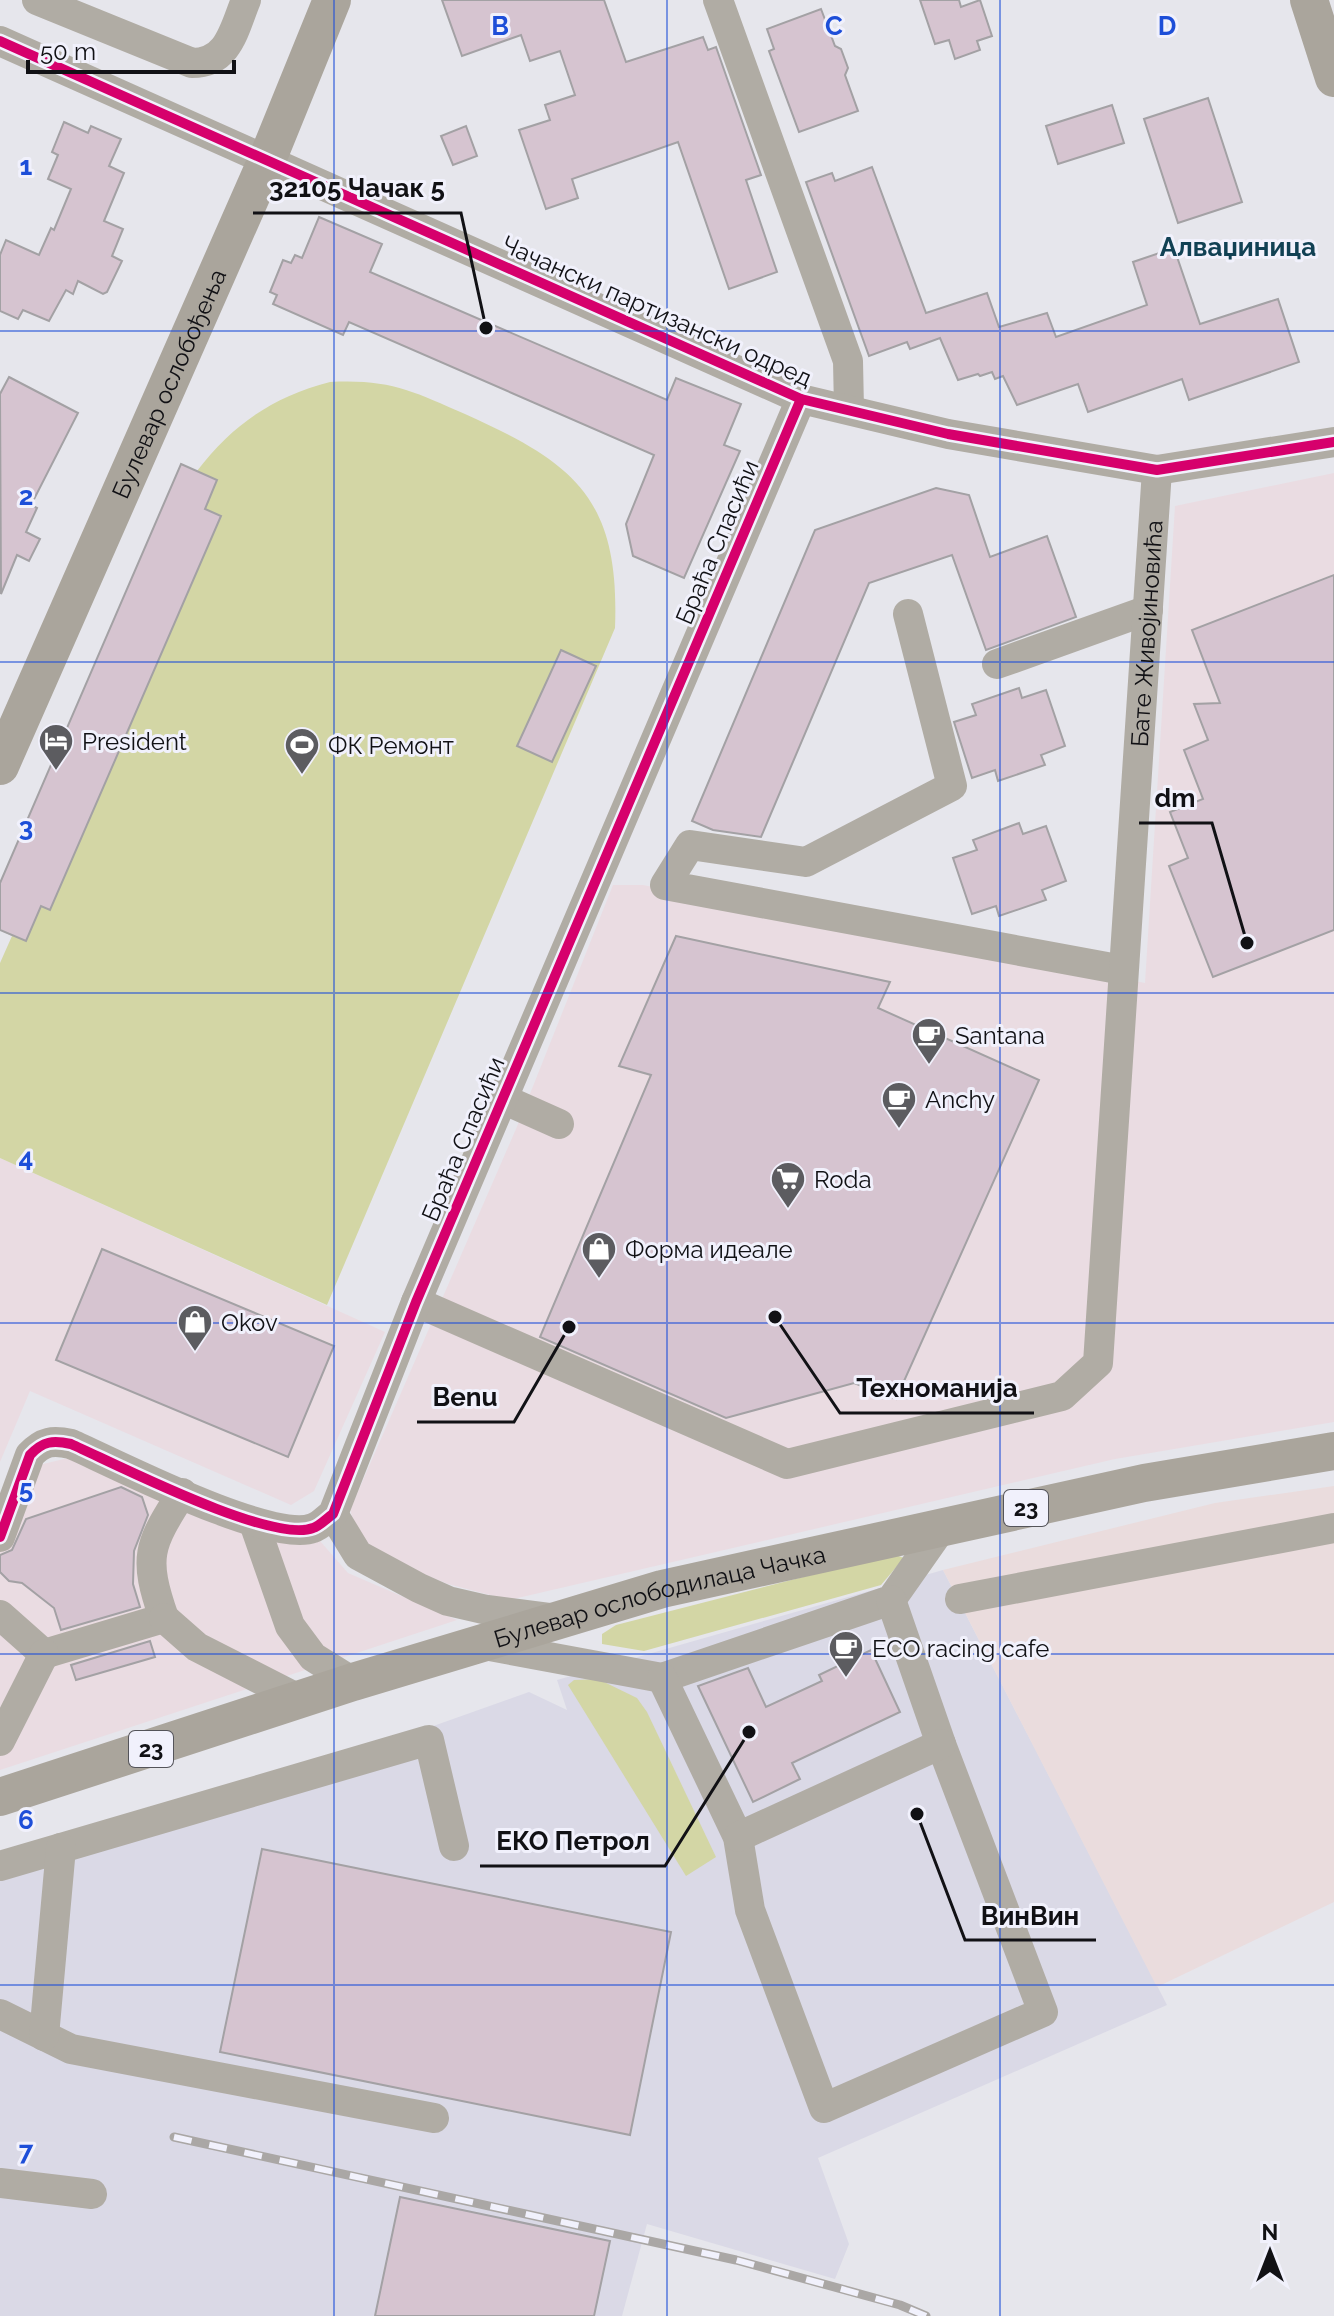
<svg xmlns="http://www.w3.org/2000/svg" width="1334" height="2316" font-family="Raleway,sans-serif">
  <style>
    .commercial { fill: #eadce2 }
    .built { fill: #dad9e6 }
    .education { fill: #eadcdd }
    .green { fill: #d3d6a5 }
    .building { fill: #d6c4d0; stroke: #a3a1a4; stroke-width: 2 }
    .lines { fill: none; stroke-linecap: round; stroke-linejoin: round }
    .minor { stroke: #b0aca4; stroke-width: 30 }
    .major { stroke: #aaa59c; stroke-width: 38 }
    .rail-casing { stroke: #aaa7a5; stroke-width: 9 }
    .rail { stroke: #f1f1fc; stroke-width: 6; stroke-dasharray: 18; stroke-linecap: butt }
    .cycleway-casing { stroke: #f1f1fc; stroke-width: 15 }
    .cycleway { stroke: #d6006c; stroke-width: 10 }
    .grid { fill: none; stroke: #1d4ed8; stroke-width: 2; stroke-opacity: 0.55 }
    .labels { text-anchor: middle; dominant-baseline: central; stroke-width: 6; stroke-linejoin: round; paint-order: stroke }
    .shield { fill: #f1f1fc; stroke: #54545a; stroke-width: 2 }
    .shield-label { font-size: 22px; font-weight: bold; fill: #111115 }
    .street-label { font-size: 24px; fill: #111115; stroke: #f1f1fc }
    .poi-label { font-size: 24px; fill: #111115; stroke: #f1f1fc; text-anchor: start }
    .neighbourhood-label { font-size: 26px; font-weight: bold; fill: #114154; stroke: #f1f1fc }
    .grid-label { font-size: 26px; text-anchor: middle; font-weight: bold; fill: #1d4ed8; stroke: #f1f1fc; stroke-width: 6; stroke-linejoin: round; paint-order: stroke }
    .leader { fill: none; stroke: #111115; stroke-width: 3 }
    .callout-dot { fill: #111115; stroke: #f1f1fc; stroke-width: 3 }
    .callout-label { font-size: 26px; text-anchor: middle; font-weight: bold; fill: #111115; stroke: #f1f1fc; stroke-width: 6; stroke-linejoin: round; paint-order: stroke }
  </style>
  <rect width="100%" height="100%" fill="#e6e6ec"/>
  <g class="commercial">
    <polygon points="1334,473 1334,1422 1115,1459 509,1600 448,1584 381,1557 359,1538 350,1510 516,1129 613,885 643,885 1145,983 1175,506"/>
    <polygon points="0,1158 385,1332 314,1491 291,1505 30,1391 0,1462"/>
    <polygon points="68,1458 320,1541 348,1573 457,1620 0,1770 0,1545 39,1465"/>
  </g>
  <polygon class="built" points="943,1570 1167,2005 818,2158 849,2244 835,2279 647,2224 622,2316 0,2316 0,1880 529,1692 567,1710 557,1680"/>
  <polygon class="education" points="1334,1486 1334,1902 1157,1987 943,1570 1215,1503"/>
  <g class="green">
    <path d="M330,382C390,379 412,391 465,414C574,463 620,498 615,628L327,1305L0,1158V963L12,936L0,930V886L197,471C233,424 273,397 330,382Z"/>
    <polygon points="893,1554 904,1558 881,1585 644,1651 602,1644 602,1634 616,1625"/>
    <polygon points="598,1679 637,1698 647,1712 716,1857 686,1876 568,1685 574,1680"/>
  </g>
  <g class="building">
    <polygon points="442,0 604,0 626,62 703,37 708,50 716,47 761,175 746,180 777,272 729,289 678,142 572,179 578,198 546,209 519,130 550,120 545,105 575,95 560,51 530,61 521,35 462,56"/>
    <polygon points="920,0 959,0 961,7 980,0 992,36 977,41 980,50 955,59 949,40 935,44"/>
    <polygon points="821,9 835,46 841,49 848,68 845,75 858,111 799,132 769,51 774,49 767,29"/>
    <polygon points="1208,98 1242,202 1178,223 1144,119"/>
    <polygon points="1112,105 1124,143 1058,164 1046,126"/>
    <polygon points="64,122 88,133 91,126 121,139 109,166 124,173 104,221 123,229 112,256 122,261 107,292 103,294 78,281 73,294 66,290 49,321 23,310 18,319 0,311 0,255 6,240 39,255 51,228 54,230 71,189 48,179 58,155 52,152"/>
    <polygon points="466,126 477,156 453,165 441,136"/>
    <polygon points="872,167 926,313 987,293 999,327 1047,313 1056,337 1147,305 1133,262 1174,248 1200,324 1278,299 1299,362 1189,400 1182,379 1088,412 1078,384 1017,405 1003,376 995,379 992,372 980,376 978,374 958,380 940,338 910,349 907,342 869,356 806,182 832,173 835,181"/>
    <polygon points="319,217 382,244 370,272 667,400 676,378 741,404 724,445 740,451 684,578 633,556 626,524 654,455 349,322 343,335 273,304 277,295 270,292 283,260 291,263 295,255 302,258"/>
    <polygon points="9,377 78,413 31,505 37,508 26,532 40,539 29,561 17,555 1,594 0,394"/>
    <polygon points="181,464 217,480 205,509 221,516 50,910 41,906 26,941 0,930 0,883"/>
    <polygon points="936,488 969,495 990,557 1047,536 1076,617 986,650 952,555 869,583 761,837 713,830 692,821 815,530"/>
    <polygon points="1334,575 1334,930 1213,977 1169,866 1188,858 1170,812 1203,799 1184,750 1208,740 1194,704 1220,703 1192,630"/>
    <polygon points="561,650 596,666 552,762 517,746"/>
    <polygon points="1019,688 1022,698 1046,690 1065,746 1041,755 1045,765 998,781 995,770 972,778 954,722 976,715 972,704"/>
    <polygon points="1019,823 1023,834 1046,826 1066,881 1042,890 1046,900 999,916 996,906 972,914 953,858 977,850 973,840"/>
    <polygon points="676,936 890,982 878,1008 1039,1080 896,1399 854,1383 726,1418 540,1337 651,1075 619,1066"/>
    <polygon points="102,1249 334,1346 288,1457 56,1360"/>
    <polygon points="121,1487 142,1497 148,1515 134,1551 133,1584 140,1607 61,1630 54,1608 22,1583 9,1581 0,1572 0,1555 12,1550 26,1519"/>
    <polygon points="150,1641 155,1657 76,1680 71,1665"/>
    <polygon points="871,1650 900,1712 792,1763 800,1779 753,1802 698,1686 748,1668 766,1707 822,1681 819,1675"/>
    <polygon points="262,1849 671,1932 630,2135 220,2052"/>
    <polygon points="400,2197 610,2241 594,2316 375,2316"/>
  </g>
  <g class="lines">
    <g class="minor">
      <path d="M37,0L192,63C229,63 234,29 246,0"/>
      <polyline points="718,0 848,361 849,409"/>
      <polyline points="0,41 801,399 948,434 1157,470 1334,442"/>
      <polyline points="908,614 952,786 806,862 690,845 665,885 1123,970"/>
      <polyline points="997,664 1148,610"/>
      <polyline points="503,1099 559,1124"/>
      <path id="s1" d="M416,1302L787,1464L1062,1396L1098,1363L1157,470"/>
      <polyline points="333,1514 358,1555 419,1588 448,1601 487,1610 549,1618"/>
      <polyline points="254,1523 290,1626 313,1657 353,1682"/>
      <path d="M0,1537L30,1455C43,1441 53,1440 71,1444C116,1464 271,1544 313,1528C320,1526 327,1518 333,1514L416,1302L801,399"/>
      <polyline points="960,1599 1334,1528"/>
      <path d="M0,1615L44,1654L164,1618C143,1557 148,1546 182,1493"/>
      <polyline points="164,1618 197,1647 301,1700"/>
      <polyline points="479,1644 662,1678 891,1600 943,1526"/>
      <polyline points="662,1678 738,1837 750,1910 824,2108 1043,2012 941,1744 891,1600"/>
      <polyline points="0,1741 44,1654"/>
      <polyline points="738,1837 941,1744"/>
      <polyline points="0,1866 429,1740 454,1846"/>
      <polyline points="0,2014 71,2049 434,2118"/>
      <polyline points="44,2036 61,1848"/>
      <polyline points="0,2183 92,2194"/>
    </g>
    <g class="major">
      <polyline points="1309,0 1334,78"/>
      <path id="s2" d="M0,766L267,160L332,0"/>
      <path id="s3" d="M0,1797L353,1682L662,1589L1144,1483L1334,1451"/>
    </g>
    <defs>
      <polyline id="rail" points="174,2137 736,2260 900,2305 926,2316"/>
    </defs>
    <use href="#rail" class="rail-casing"/>
    <use href="#rail" class="rail"/>
    <defs>
      <g id="cycleway">
        <polyline points="0,41 801,399 948,434 1157,470 1334,442"/>
        <path d="M0,1537L30,1455C43,1441 53,1440 71,1444C116,1464 271,1544 313,1528C320,1526 327,1518 333,1514L416,1302L801,399"/>
      </g>
    </defs>
    <use href="#cycleway" class="cycleway-casing"/>
    <use href="#cycleway" class="cycleway"/>
  </g>
  <path class="grid" d="M334,0V2316M667,0V2316M1000,0V2316M0,331H1334M0,662H1334M0,993H1334M0,1323H1334M0,1654H1334M0,1985H1334"/>
  <defs>
    <symbol id="hotel-pin" viewBox="-11 -11 22 30"><path d="M0 17L-7.5 6A9.5 9.5 0 1 1 7.5 6Z" fill="#5c5c60" stroke="#f1f1fc"/><path d="M-6-4.5h1.5V1H6V5H4.5V3h-9V5H-6ZM-4 0a1.8 1.8 0 1 1 3.6 0ZM.5 0V-2.5h3Q6-2.5 6 0Z" fill="#fff"/></symbol>
    <symbol id="stadium-pin" viewBox="-11 -11 22 30"><path d="M0 17L-7.5 6A9.5 9.5 0 1 1 7.5 6Z" fill="#5c5c60" stroke="#f1f1fc"/><path d="M0-5a6.5 5 0 1 0 0 10a6.5 5 0 1 0 0-10ZM-3.5-1.8h7v3.6h-7Z" fill="#fff"/></symbol>
    <symbol id="cafe-pin" viewBox="-11 -11 22 30"><path d="M0 17L-7.5 6A9.5 9.5 0 1 1 7.5 6Z" fill="#5c5c60" stroke="#f1f1fc"/><path d="M-5.5-4.5H6V0H3Q3 3.5 0 3.5H-2.5Q-5.5 3.5-5.5 0ZM3-3.2v2h1.7v-2ZM-6 4.5H4V6H-6Z" fill="#fff"/></symbol>
    <symbol id="supermarket-pin" viewBox="-11 -11 22 30"><path d="M0 17L-7.5 6A9.5 9.5 0 1 1 7.5 6Z" fill="#5c5c60" stroke="#f1f1fc"/><path d="M-6-5.5h2.5l.6 2H6L4.5 2H-2.5L-4.4-4H-6ZM-1.5 3.2a1.3 1.3 0 1 0 .1 0ZM3 3.2a1.3 1.3 0 1 0 .1 0Z" fill="#fff"/></symbol>
    <symbol id="shop-pin" viewBox="-11 -11 22 30"><path d="M0 17L-7.5 6A9.5 9.5 0 1 1 7.5 6Z" fill="#5c5c60" stroke="#f1f1fc"/><path d="M-5-2.5h2.3a2.7 3.5 0 0 1 5.4 0H5L5.5 6h-11ZM-1.5-2.5h3a1.5 2.3 0 0 0-3 0Z" fill="#fff"/></symbol>
  </defs>
  <g fill-rule="evenodd">
    <use href="#hotel-pin" x="36" y="721" width="40" height="54"/>
    <use href="#stadium-pin" x="282" y="725" width="40" height="54"/>
    <use href="#cafe-pin" x="909" y="1015" width="40" height="54"/>
    <use href="#cafe-pin" x="879" y="1079" width="40" height="54"/>
    <use href="#supermarket-pin" x="768" y="1159" width="40" height="54"/>
    <use href="#shop-pin" x="579" y="1229" width="40" height="54"/>
    <use href="#shop-pin" x="175" y="1302" width="40" height="54"/>
    <use href="#cafe-pin" x="826" y="1628" width="40" height="54"/>
  </g>
  <g class="labels">
    <g class="shield">
      <rect x="1004" y="1490" width="44" height="36" rx="6"/>
      <rect x="129" y="1731" width="44" height="36" rx="6"/>
    </g>
    <g class="shield-label">
      <text x="1026" y="1508">23</text>
      <text x="151" y="1749">23</text>
    </g>
    <g class="street-label">
      <text transform="translate(657 311) rotate(24)">Чачански партизански одред</text>
      <text stroke="none"><textPath href="#s2" startOffset="418">Булевар ослобођења</textPath></text>
      <text transform="translate(717 542) rotate(-67)">Браћа Спасићи</text>
      <text stroke="none"><textPath href="#s1" startOffset="1468">Бате Живојиновића</textPath></text>
      <text transform="translate(463 1139) rotate(-67)">Браћа Спасићи</text>
      <text stroke="none"><textPath href="#s3" startOffset="690">Булевар ослободилаца Чачка</textPath></text>
    </g>
    <g class="poi-label">
      <text x="82" y="741">President</text>
      <text x="328" y="745">ФК Ремонт</text>
      <text x="955" y="1035">Santana</text>
      <text x="925" y="1099">Anchy</text>
      <text x="814" y="1179">Roda</text>
      <text x="625" y="1249">Форма идеале</text>
      <text x="221" y="1322">Okov</text>
      <text x="872" y="1648">ECO racing cafe</text>
    </g>
    <g class="neighbourhood-label">
      <text x="1238" y="247">Алваџиница</text>
    </g>
  </g>
  <g class="grid-label">
    <text x="500" y="35">B</text>
    <text x="834" y="35">C</text>
    <text x="1167" y="35">D</text>
    <text x="26" y="175">1</text>
    <text x="26" y="505">2</text>
    <text x="26" y="836">3</text>
    <text x="26" y="1167">4</text>
    <text x="26" y="1498">5</text>
    <text x="26" y="1829">6</text>
    <text x="26" y="2160">7</text>
  </g>
  <path class="leader" d="M486 328L461 213H253M1247 943L1212 823H1139M775 1317L840 1413H1034M569 1327L514 1422H417M749 1732L665 1866H480M917 1814L965 1940H1096"/>
  <g class="callout-dot">
    <circle cx="486" cy="328" r="8"/>
    <circle cx="1247" cy="943" r="8"/>
    <circle cx="775" cy="1317" r="8"/>
    <circle cx="569" cy="1327" r="8"/>
    <circle cx="749" cy="1732" r="8"/>
    <circle cx="917" cy="1814" r="8"/>
  </g>
  <g class="callout-label">
    <text x="357" y="197">32105 Чачак 5</text>
    <text x="1175" y="807">dm</text>
    <text x="937" y="1397">Техноманија</text>
    <text x="465" y="1406">Benu</text>
    <text x="573" y="1850">ЕКО Петрол</text>
    <text x="1030" y="1925">ВинВин</text>
  </g>
  <g transform="translate(1270 2252)" stroke="#f1f1fc" stroke-width="6" paint-order="stroke">
  <path d="M0-6L14 30L0 20L-14 30Z" fill="#111115"/>
  <text y="-12" font-size="22" font-weight="bold" text-anchor="middle" fill="#111115">N</text>
  </g>
  <path d="M28 60v12h206v-12" fill="none" stroke="#111115" stroke-width="4"/>
  <text x="40" y="60" font-size="24" fill="#111115" stroke="#f1f1fc" stroke-width="6" paint-order="stroke">50 m</text>
</svg>
